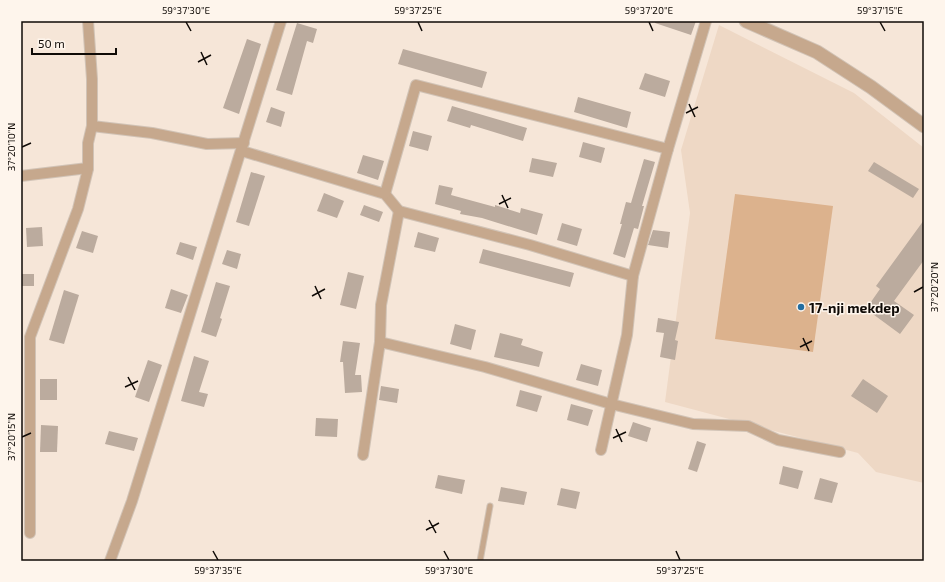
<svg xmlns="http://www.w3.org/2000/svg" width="945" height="582" font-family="'Exo 2',sans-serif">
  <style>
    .built { fill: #eed8c5 }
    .green { fill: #dcb28d }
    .building { fill: #bbab9e }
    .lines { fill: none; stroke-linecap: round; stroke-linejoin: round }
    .service-casing { stroke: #d1c3b6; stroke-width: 7 }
    .minor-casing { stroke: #d1c3b6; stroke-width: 12 }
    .tertiary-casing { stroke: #d1c3b6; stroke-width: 15 }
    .service { stroke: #c6a88d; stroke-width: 5 }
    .minor { stroke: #c6a88d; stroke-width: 10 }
    .tertiary { stroke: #c6a88d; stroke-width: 13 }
    .ticks { fill: none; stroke: #0f0a06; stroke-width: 1.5 }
    .poi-dot { fill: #236ea1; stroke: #fef5ec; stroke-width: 1.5 }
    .labels { text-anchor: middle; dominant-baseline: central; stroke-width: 3; stroke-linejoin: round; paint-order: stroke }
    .poi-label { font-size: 14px; font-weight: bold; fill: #0f0a06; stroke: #fef5ec; text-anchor: start }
    .neatline { fill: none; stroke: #0f0a06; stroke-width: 1.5 }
    .ticks-label { font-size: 10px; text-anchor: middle; fill: #0f0a06 }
  </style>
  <rect width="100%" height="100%" fill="#f6e6d8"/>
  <polygon class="built" points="719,25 854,93 924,148 924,483 876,472 858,453 665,402 690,213 681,150"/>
  <polygon class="green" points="735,194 833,206 813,352 715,339"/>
  <g class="building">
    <polygon points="655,21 696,21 691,35 655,23"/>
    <polygon points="297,23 317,29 313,43 307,41 292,95 276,90"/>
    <polygon points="247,39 261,44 239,114 223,108"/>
    <polygon points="403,49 487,72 482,88 398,64"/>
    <polygon points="645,73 670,81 665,97 639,89"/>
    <polygon points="578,97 631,112 627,128 574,112"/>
    <polygon points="452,106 527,128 523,141 471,125 470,128 447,121"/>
    <polygon points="271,107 285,112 281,127 266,122"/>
    <polygon points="413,131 432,136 428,151 409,146"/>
    <polygon points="583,142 605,148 601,163 579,157"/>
    <polygon points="363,155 384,161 378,180 357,173"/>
    <polygon points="532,158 557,163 553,177 529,172"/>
    <polygon points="644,159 655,162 642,206 644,206 638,229 634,228 625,258 613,254 622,224 620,224 626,202 631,203"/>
    <polygon points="874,162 919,189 913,198 868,171"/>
    <polygon points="251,172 265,176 249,226 236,222"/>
    <polygon points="439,185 453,188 451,195 495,207 495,205 520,213 521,208 543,214 537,235 482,218 460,214 461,211 435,204"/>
    <polygon points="324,193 344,201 337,218 317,211"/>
    <polygon points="364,205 383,212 379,222 360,215"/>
    <polygon points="924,220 924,260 894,301 914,315 900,334 866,309 880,289 876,286"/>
    <polygon points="562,223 582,229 577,246 557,240"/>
    <polygon points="42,227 43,246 27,247 26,228"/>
    <polygon points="653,230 670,232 668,248 648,245"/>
    <polygon points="82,231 98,236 93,253 76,248"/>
    <polygon points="418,232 439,238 435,252 414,247"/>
    <polygon points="180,242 197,247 193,260 176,254"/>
    <polygon points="483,249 574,273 570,287 479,263"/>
    <polygon points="227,250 241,254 237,269 222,264"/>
    <polygon points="348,272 364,276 356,309 340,305"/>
    <rect x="21" y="274" width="13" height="12"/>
    <polygon points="216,282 230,286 220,318 222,319 216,337 201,332"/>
    <polygon points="171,289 188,295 181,313 165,308"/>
    <polygon points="64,290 79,295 64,344 49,340"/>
    <polygon points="658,318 679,322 675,340 678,341 675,360 660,357 664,333 656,332"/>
    <polygon points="455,324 476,330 471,350 450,344"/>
    <polygon points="500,333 523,339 521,345 543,352 539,367 494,357"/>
    <polygon points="343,341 360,343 355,375 361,375 362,392 345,393 343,362 340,362"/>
    <polygon points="194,356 209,361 199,392 208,394 204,407 181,401"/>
    <polygon points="148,360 162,365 149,402 135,397"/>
    <polygon points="581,364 602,370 598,386 576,380"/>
    <rect x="40" y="379" width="17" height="21"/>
    <polygon points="863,379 888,396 877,413 851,396"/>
    <polygon points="381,386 399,389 397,403 379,400"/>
    <polygon points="520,390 542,396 537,412 516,406"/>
    <polygon points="571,404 593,410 588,426 567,420"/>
    <polygon points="316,418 338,419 337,437 315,436"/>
    <polygon points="633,422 651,428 647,442 628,436"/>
    <polygon points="41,425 58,426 57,452 40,452"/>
    <polygon points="109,431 138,438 134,451 105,444"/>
    <polygon points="697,441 706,444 697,472 688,469"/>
    <polygon points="783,466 803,471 798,489 779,484"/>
    <polygon points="438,475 465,480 462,494 435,488"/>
    <polygon points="820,478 838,483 832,503 814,499"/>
    <polygon points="501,487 527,492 524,505 498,501"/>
    <polygon points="561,488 580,492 576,509 557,505"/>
  </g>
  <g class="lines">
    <defs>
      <polyline id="service" points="480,561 490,506"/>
      <g id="minor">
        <polyline points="92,126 152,133 207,144 244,143"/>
        <polyline points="242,151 385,194 399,211 530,245 633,276"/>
        <polyline points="21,176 88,168"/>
        <polyline points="385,194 416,85 668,149"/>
        <polyline points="380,342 485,367 611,404 693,424 748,426 778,440 840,452"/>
        <polyline points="601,450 627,335 633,276 668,149 706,21"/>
        <polyline points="363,455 380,342 381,305 399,211"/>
        <polyline points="30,533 30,337 78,209 88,169 88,143 92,126 92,79 88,21"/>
        <polyline points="110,561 132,501 281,21"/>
      </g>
      <polyline id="tertiary" points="746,21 817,52 871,87 924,126"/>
    </defs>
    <use href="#service" class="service-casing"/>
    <use href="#minor" class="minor-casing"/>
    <use href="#tertiary" class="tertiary-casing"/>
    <use href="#service" class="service"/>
    <use href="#minor" class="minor"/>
    <use href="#tertiary" class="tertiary"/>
  </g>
  <path class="ticks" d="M186,22L191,31M418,22L422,31M649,22L653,31M880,22L885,31M201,52L207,65M198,62L211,55M689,104L695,117M686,113L698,107M22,147L31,143M502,195L508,208M499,204L511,198M315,286L321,299M914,292L923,287M312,296L325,289M803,338L809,351M800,347L812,341M128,377L135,390M125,387L138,381M616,429L622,442M22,437L31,433M613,438L626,432M429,520L436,533M426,530L439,523M213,551L218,560M444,551L449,560M676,551L680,560"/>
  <circle class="poi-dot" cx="801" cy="307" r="4"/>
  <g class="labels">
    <g class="poi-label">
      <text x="809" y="307">17-nji mekdep</text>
    </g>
  </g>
  <rect width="945" height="582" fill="none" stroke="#fef5ec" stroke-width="44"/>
  <path d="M32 48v6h84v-6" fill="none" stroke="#0f0a06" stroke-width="2"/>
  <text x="38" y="48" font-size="12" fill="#0f0a06" stroke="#fef5ec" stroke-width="3" paint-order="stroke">50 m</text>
  <rect x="22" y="22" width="901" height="538" class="neatline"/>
  <g class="ticks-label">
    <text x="186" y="14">59°37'30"E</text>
    <text x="418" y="14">59°37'25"E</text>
    <text x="649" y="14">59°37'20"E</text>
    <text x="880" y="14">59°37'15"E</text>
    <text transform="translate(11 147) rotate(-90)" y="4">37°20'10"N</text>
    <text transform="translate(934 287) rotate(-90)" y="4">37°20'20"N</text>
    <text transform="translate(11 437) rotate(-90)" y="4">37°20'15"N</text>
    <text x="218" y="574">59°37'35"E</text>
    <text x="449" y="574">59°37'30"E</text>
    <text x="680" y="574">59°37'25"E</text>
  </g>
</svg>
